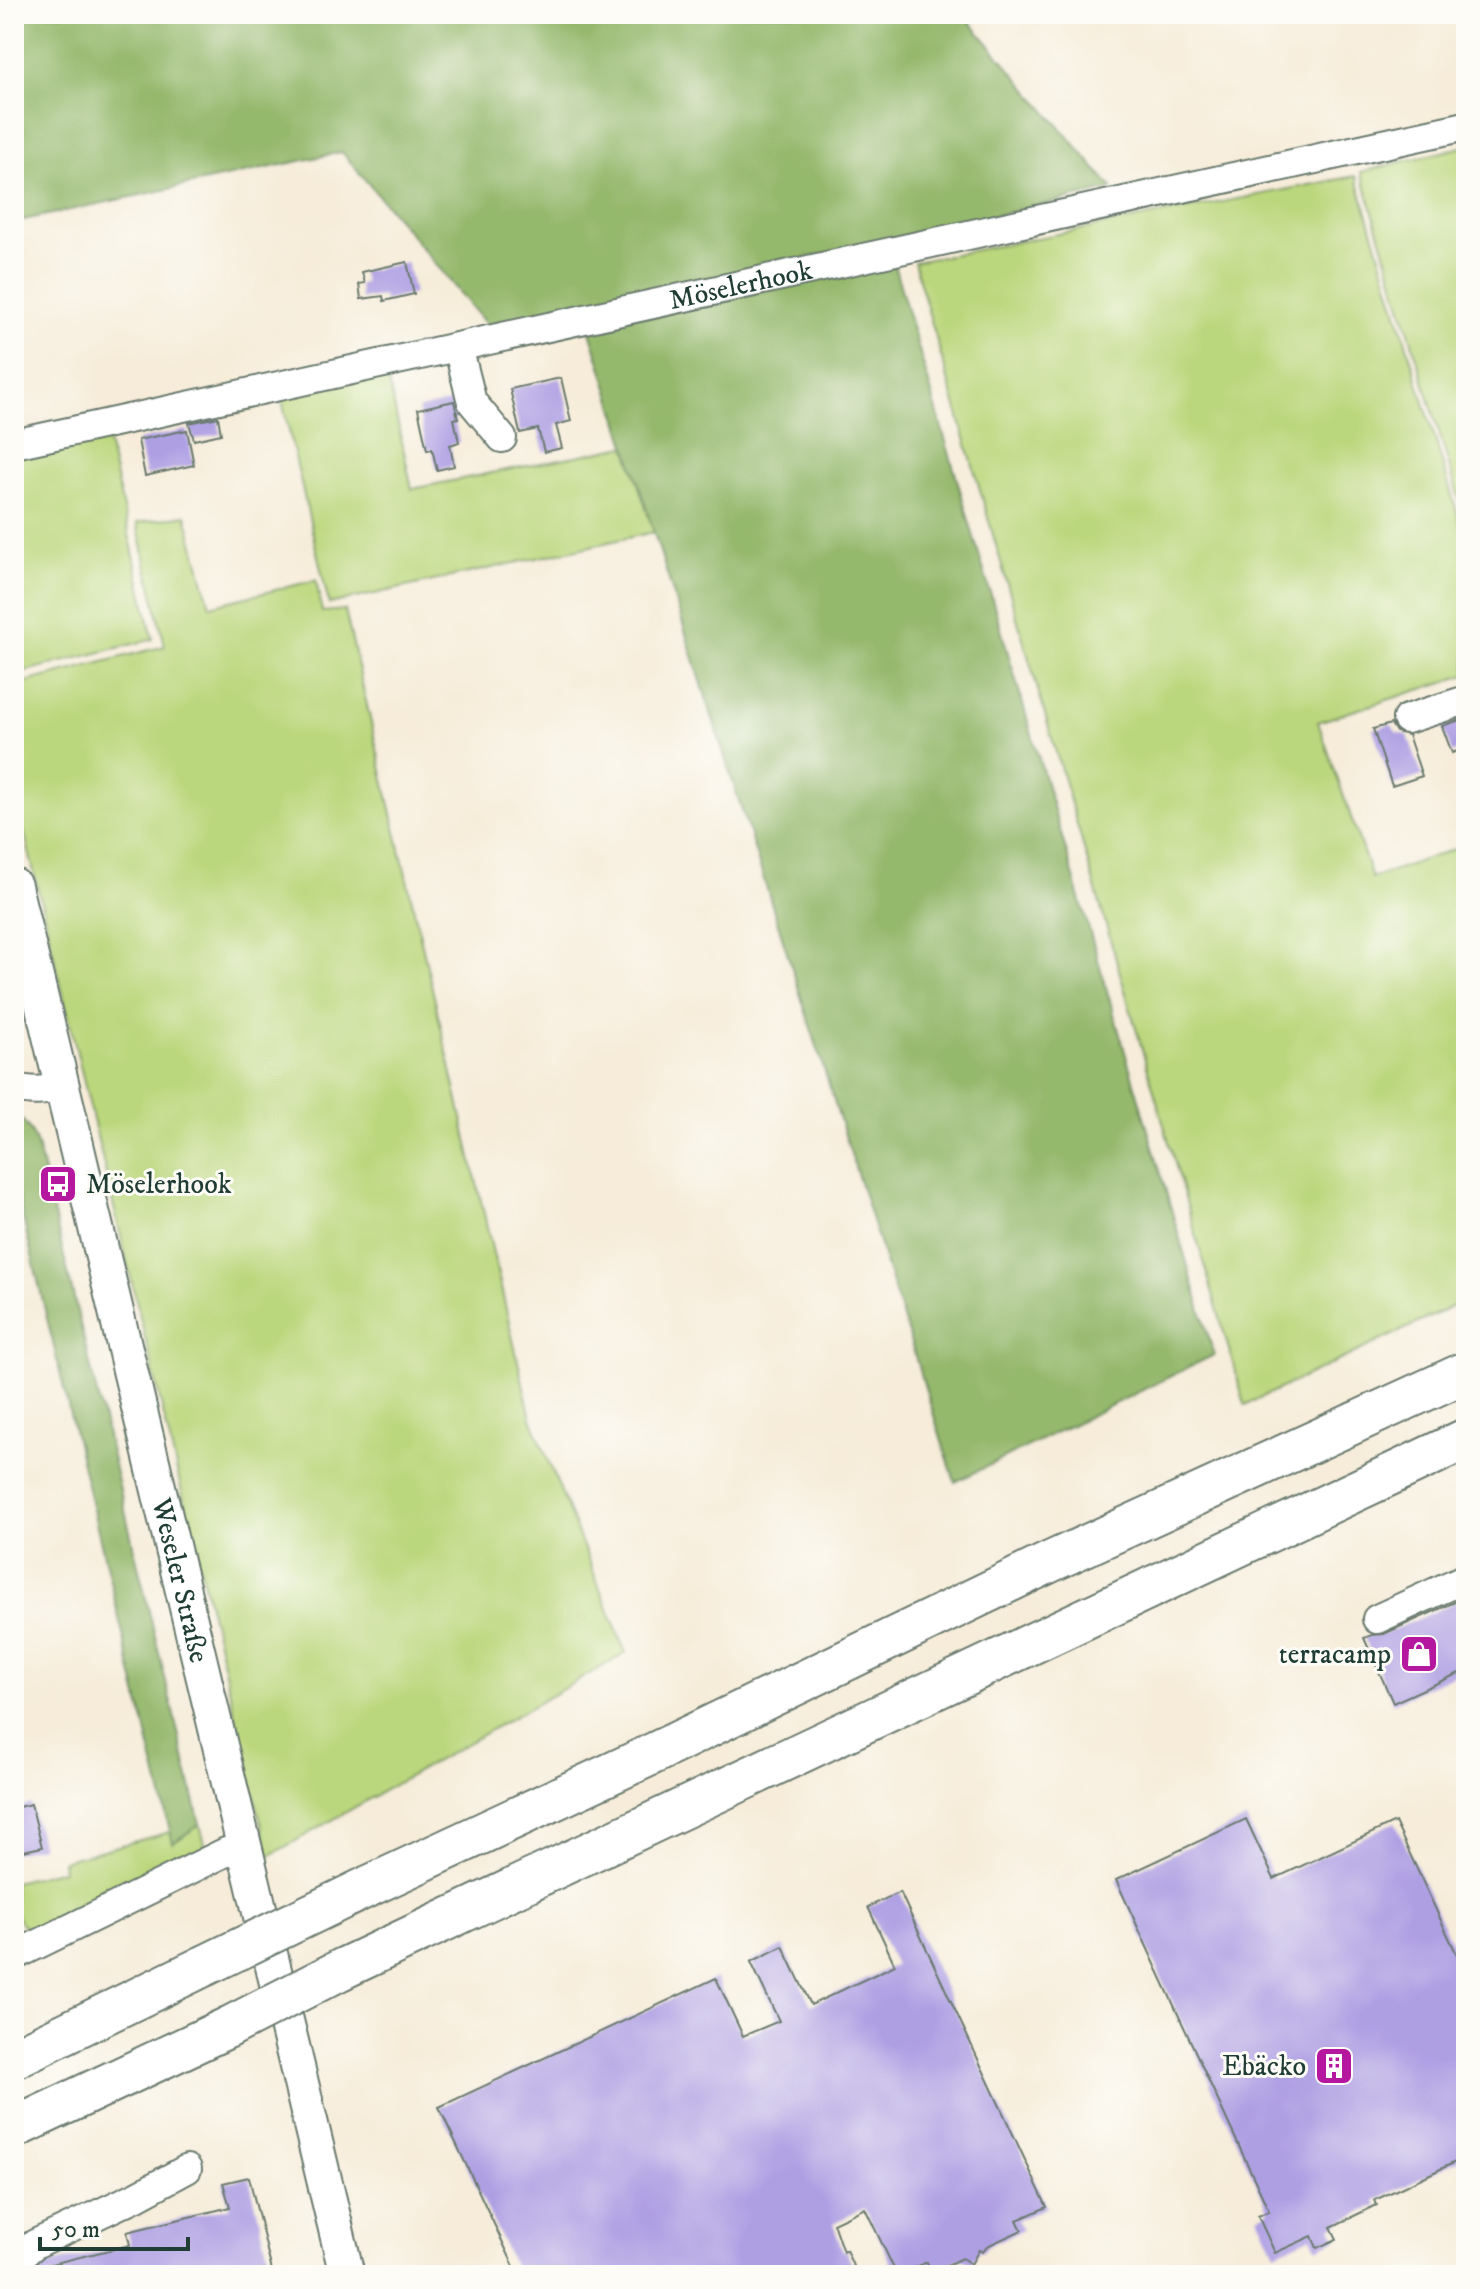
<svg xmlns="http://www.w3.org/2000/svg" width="1480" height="2289" font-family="'IM FELL DW Pica',serif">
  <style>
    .green { fill: #bbd77d; stroke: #6d8a58; stroke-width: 2 }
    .forest { fill: #94b86c; stroke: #5a7a50; stroke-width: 2 }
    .building { fill: #ae9fe3 }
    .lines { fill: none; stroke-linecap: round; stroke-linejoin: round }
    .minor-casing { stroke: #6a7a6e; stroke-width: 32 }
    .major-casing { stroke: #6a7a6e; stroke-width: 38 }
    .highway-casing { stroke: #6a7a6e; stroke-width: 44 }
    .minor { stroke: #fff; stroke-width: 28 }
    .major { stroke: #fff; stroke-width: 34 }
    .highway { stroke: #fff; stroke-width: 40 }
    .highway-bridge-casing { stroke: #6a7a6e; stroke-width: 44; stroke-linecap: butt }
    .highway-bridge { stroke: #fff; stroke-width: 40 }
    .labels { text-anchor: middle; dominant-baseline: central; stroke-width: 6; stroke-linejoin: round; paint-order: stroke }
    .street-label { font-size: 28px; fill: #1f3d34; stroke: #fdfcf7 }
    .poi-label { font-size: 28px; fill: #1f3d34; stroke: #fdfcf7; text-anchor: end }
  </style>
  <rect width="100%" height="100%" fill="#fdfcf7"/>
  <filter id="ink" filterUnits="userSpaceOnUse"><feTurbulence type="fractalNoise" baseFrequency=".0125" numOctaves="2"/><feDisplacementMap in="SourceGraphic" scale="16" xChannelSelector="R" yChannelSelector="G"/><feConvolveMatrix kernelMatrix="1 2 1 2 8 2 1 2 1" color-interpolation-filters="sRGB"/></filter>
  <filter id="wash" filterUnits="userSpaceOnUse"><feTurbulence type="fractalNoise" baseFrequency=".006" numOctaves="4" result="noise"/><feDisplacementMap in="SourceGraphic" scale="32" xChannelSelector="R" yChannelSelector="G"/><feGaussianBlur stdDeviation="1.8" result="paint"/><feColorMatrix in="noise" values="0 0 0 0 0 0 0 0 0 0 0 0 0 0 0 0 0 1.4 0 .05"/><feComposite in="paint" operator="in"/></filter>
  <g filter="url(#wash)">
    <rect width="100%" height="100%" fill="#f6ecd9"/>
    <g class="green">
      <polygon points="1466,146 1466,522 1361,172"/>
      <polygon points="1356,176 1466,542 1466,675 1318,722 1372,878 1466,845 1466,1300 1245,1405 914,262"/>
      <polygon points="386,369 412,489 626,446 654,532 329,604 280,392"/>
      <polygon points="105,430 153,639 14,674 14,450"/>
      <polygon points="186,515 210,606 316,580 322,612 345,610 531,1418 626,1653 269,1856 14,789 14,685 165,646 137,523"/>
      <path d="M200,1824L206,1848L169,1864L159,1872L36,1934C11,1922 14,1906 14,1882L63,1870L62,1861L170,1832L174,1842Z"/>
    </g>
    <g class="forest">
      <polygon points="14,14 963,14 1113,189 490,329 342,152 14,222"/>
      <polygon points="892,258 1214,1355 955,1482 588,325"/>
      <path d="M14,1113C28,1124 34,1134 39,1152L200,1824L173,1843L14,1181Z"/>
    </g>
    <g id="blocks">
      <g class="building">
        <polygon points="407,262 414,294 384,301 383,296 361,299 359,284 365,283 362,272"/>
        <polygon points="561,378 571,421 556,425 562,448 544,452 538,429 520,433 510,389"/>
        <polygon points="454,401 458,418 454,419 459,442 450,445 454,466 437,470 432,449 427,450 418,409"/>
        <polygon points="218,417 221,434 194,440 189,423"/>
        <polygon points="187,430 194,465 145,476 138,440"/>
        <polygon points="1466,718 1466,748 1452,753 1442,726"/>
        <polygon points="1391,724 1396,732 1408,735 1422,776 1392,786 1373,729"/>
        <polygon points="1466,1597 1466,1670 1393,1703 1364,1638 1372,1635 1384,1634"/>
        <polygon points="31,1804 42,1847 14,1853 14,1808"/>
        <polygon points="1246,1819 1274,1879 1395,1822 1466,1974 1466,2157 1375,2200 1377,2205 1331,2227 1337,2239 1317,2248 1312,2236 1275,2253 1258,2216 1269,2211 1116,1880"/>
        <polygon points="900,1892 1047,2207 1017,2220 1022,2230 987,2246 982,2252 979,2250 971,2264 962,2258 932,2272 927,2262 897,2275 865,2208 833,2223 843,2252 846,2250 857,2275 518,2275 439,2107 716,1978 743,2036 779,2021 751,1962 783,1946 811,2005 895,1965 868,1907"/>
        <polygon points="249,2177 273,2275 31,2275 34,2268 130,2245 127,2232 230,2207 223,2183"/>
      </g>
    </g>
  </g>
  <g filter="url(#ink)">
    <use href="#blocks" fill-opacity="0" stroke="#6a7a6e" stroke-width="2"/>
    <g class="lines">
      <defs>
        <g id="minor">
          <polyline points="458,347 472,402 502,438"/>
          <path id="s1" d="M14,444L1466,126"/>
          <polyline points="1407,719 1466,700"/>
          <path d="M14,1087C31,1093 44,1091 62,1087"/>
          <polyline points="1377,1619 1466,1578"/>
          <polyline points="14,1956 226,1852 245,1847"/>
          <polyline points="14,2267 24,2253 35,2244 137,2196 187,2169"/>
        </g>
        <g id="major">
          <path id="s2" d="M14,886L347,2275"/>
        </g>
        <g id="highway">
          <polyline points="369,1886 644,1758 1050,1562 1466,1372"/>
          <polyline points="342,1969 1466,1439"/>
          <polyline points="14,2058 204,1966"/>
          <polyline points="14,2128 229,2027"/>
        </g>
      </defs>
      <use href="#minor" class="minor-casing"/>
      <use href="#major" class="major-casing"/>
      <use href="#highway" class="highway-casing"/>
      <use href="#minor" class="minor"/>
      <use href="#major" class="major"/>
      <use href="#highway" class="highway"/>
      <defs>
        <g id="highway-bridge">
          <polyline points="204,1966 369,1886"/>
          <polyline points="229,2027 342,1969"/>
        </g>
      </defs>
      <use href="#highway-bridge" class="highway-bridge-casing"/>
      <use href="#highway-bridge" class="highway-bridge"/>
    </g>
  </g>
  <defs>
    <symbol id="bus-square" viewBox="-11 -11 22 22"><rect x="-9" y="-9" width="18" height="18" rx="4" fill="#b5179e" stroke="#fdfcf7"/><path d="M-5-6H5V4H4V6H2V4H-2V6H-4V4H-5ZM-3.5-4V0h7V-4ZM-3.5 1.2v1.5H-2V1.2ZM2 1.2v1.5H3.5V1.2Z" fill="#fff"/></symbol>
    <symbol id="shop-square" viewBox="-11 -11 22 22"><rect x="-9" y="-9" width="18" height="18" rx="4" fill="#b5179e" stroke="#fdfcf7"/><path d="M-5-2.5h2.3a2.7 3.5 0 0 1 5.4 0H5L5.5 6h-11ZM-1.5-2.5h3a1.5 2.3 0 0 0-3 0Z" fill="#fff"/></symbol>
    <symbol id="building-square" viewBox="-11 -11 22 22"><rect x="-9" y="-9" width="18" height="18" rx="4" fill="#b5179e" stroke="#fdfcf7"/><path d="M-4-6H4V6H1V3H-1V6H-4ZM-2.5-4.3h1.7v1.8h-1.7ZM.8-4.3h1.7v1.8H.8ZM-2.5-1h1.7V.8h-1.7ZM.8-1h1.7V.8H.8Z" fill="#fff"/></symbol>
  </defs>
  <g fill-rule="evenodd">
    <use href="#bus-square" x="36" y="1162" width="44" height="44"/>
    <use href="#shop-square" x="1397" y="1632" width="44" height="44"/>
    <use href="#building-square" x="1312" y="2044" width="44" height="44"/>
  </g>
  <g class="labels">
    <g class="street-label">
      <text stroke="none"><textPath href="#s1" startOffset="744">Möselerhook</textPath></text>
      <text stroke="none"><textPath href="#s2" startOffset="714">Weseler Straße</textPath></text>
    </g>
    <g class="poi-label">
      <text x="86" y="1184" text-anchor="start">Möselerhook</text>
      <text x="1391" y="1654">terracamp</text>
      <text x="1306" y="2066">Ebäcko</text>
    </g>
  </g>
  <rect width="1480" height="2289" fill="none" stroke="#fdfcf7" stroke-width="48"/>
  <path d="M40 2237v12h148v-12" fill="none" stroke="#1f3d34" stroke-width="4"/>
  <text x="52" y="2237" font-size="24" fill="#1f3d34" stroke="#fdfcf7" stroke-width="6" paint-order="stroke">50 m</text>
</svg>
